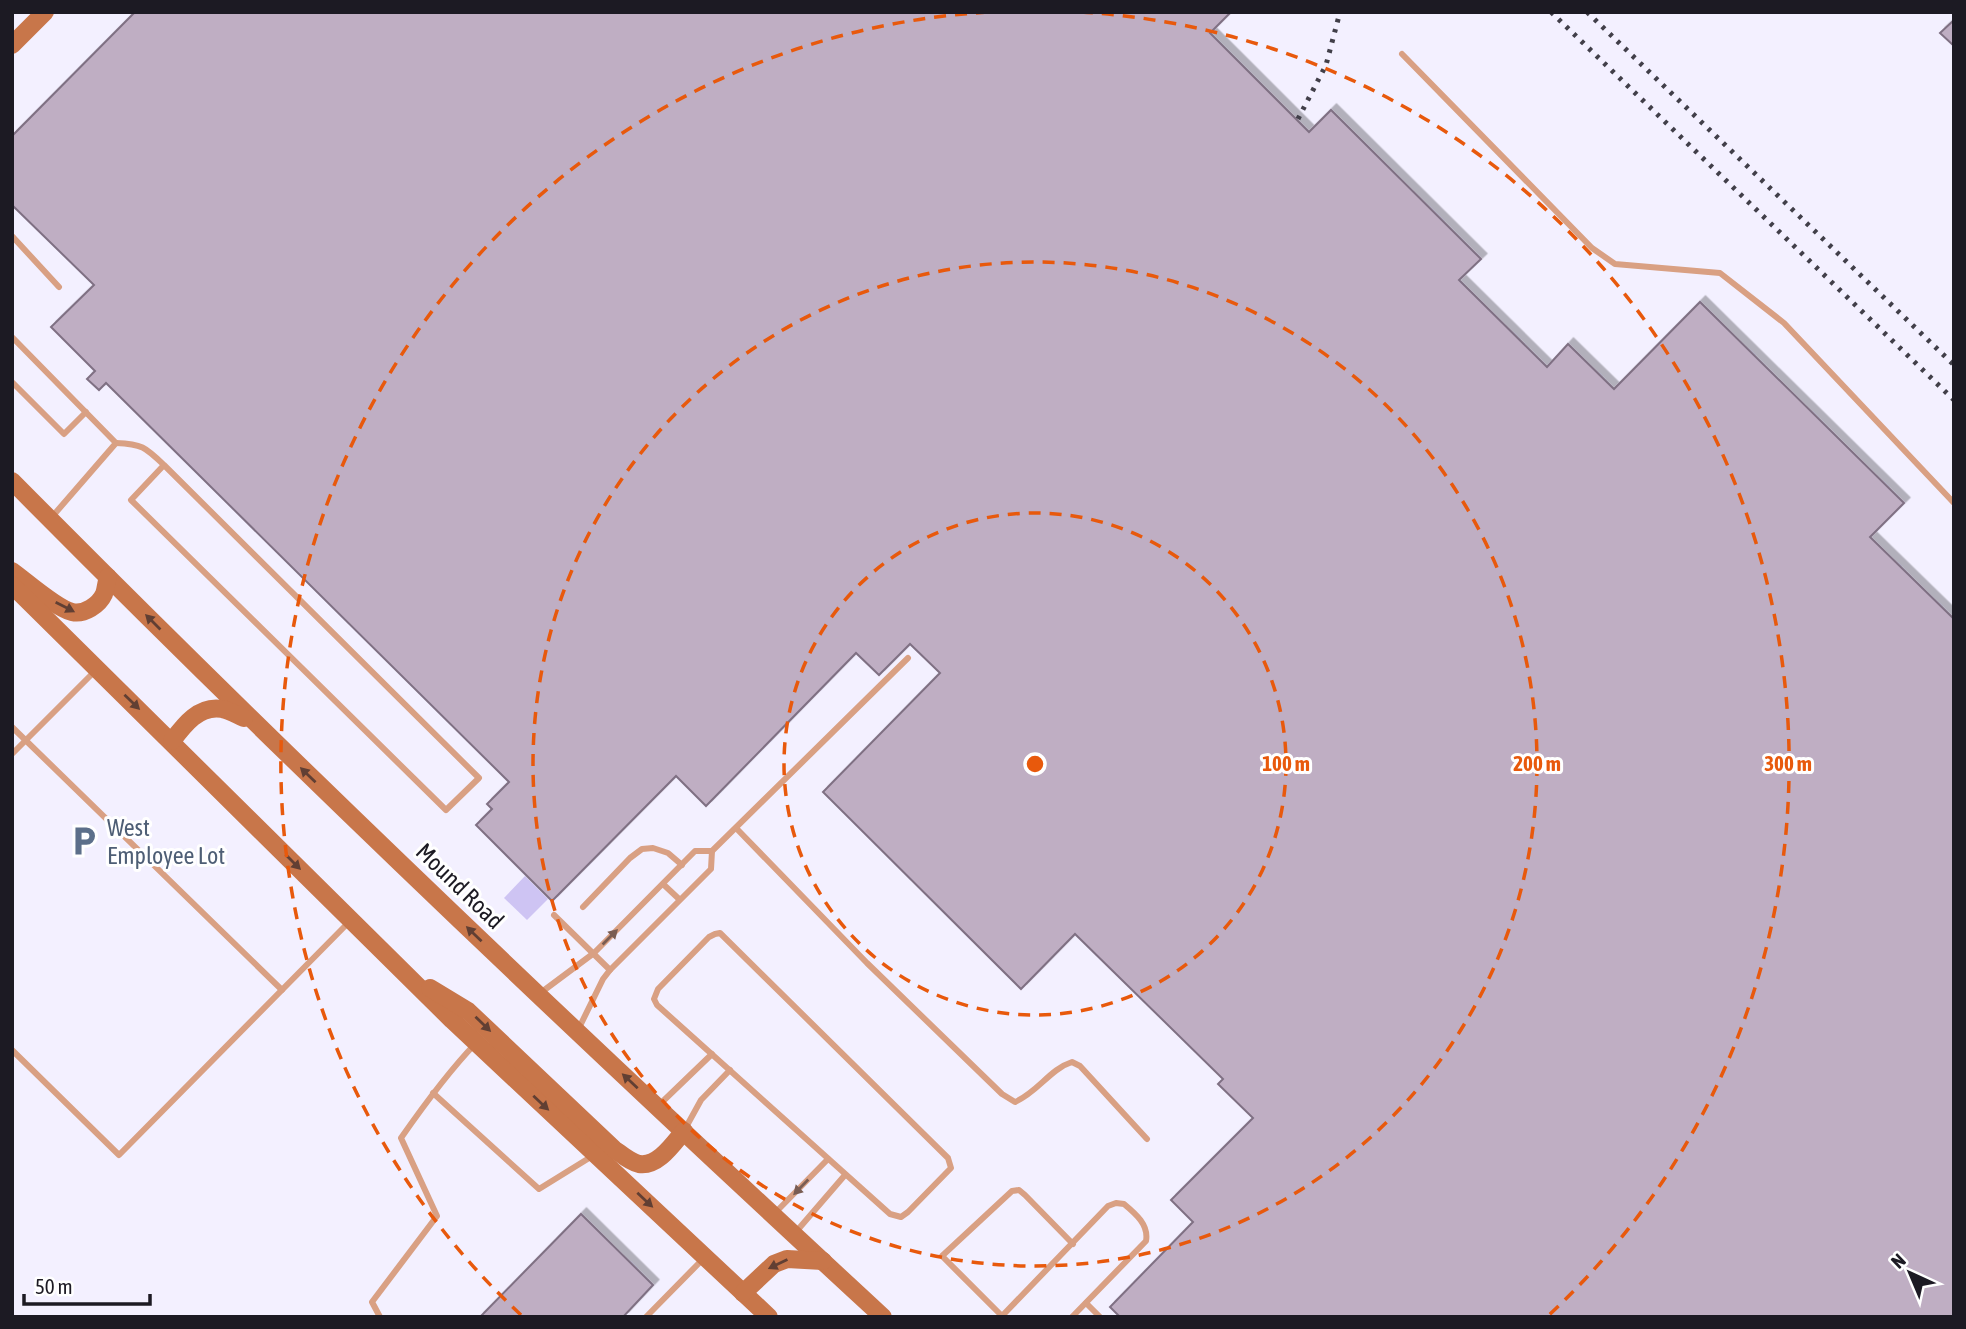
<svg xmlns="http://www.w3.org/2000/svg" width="1966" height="1329" font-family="'Asap Condensed',sans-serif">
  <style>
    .green { fill: #cec4f3 }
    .building { fill: #bfaec3; stroke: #7f7083; stroke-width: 2; filter: url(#shadow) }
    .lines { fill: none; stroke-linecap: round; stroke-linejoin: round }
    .lane { stroke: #d9a083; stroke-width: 6 }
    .secondary { stroke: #c8764a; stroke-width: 18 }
    .rail { stroke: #413f49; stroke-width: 5; stroke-dasharray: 3.5 7; stroke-linecap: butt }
    .oneway { fill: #613f33 }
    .oneway2 { fill: #7a5d53 }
    .ring { fill: none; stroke: #e8590c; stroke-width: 3.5; stroke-dasharray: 12 9 }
    .labels { text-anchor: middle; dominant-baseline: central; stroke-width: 6; stroke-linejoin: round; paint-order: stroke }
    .service-label { font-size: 24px; fill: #4e5e75; stroke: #fff; text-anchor: start }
    .street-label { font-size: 24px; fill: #1c1a23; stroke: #fff }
    .centre { fill: #e8590c; stroke: #fff; stroke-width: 3.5 }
    .ring-label { font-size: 21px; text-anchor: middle; font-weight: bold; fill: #e8590c; stroke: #fff; stroke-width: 6; stroke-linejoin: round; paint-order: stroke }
  </style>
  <defs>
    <filter id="shadow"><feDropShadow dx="5.5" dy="-5.5" stdDeviation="0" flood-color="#0004"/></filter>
  </defs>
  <rect width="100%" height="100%" fill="#f3f0ff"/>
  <polygon class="green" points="525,876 548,899 527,920 504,898"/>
  <g class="building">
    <polygon points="135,12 1231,12 1210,33 1309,132 1331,110 1481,259 1459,280 1547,367 1568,344 1614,389 1700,302 1904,503 1870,537 1954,619 1954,1317 1120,1317 1110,1307 1193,1222 1171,1200 1253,1118 1218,1084 1223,1079 1075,934 1021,989 823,792 940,673 910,644 879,675 856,653 706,806 676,776 552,901 476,825 492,809 487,804 509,782 106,383 99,390 87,379 95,371 51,327 94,285 12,205 12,136"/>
    <polygon points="1954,20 1954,46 1940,33"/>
    <polygon points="581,1214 653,1285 623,1317 480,1317"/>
  </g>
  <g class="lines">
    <g class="lane">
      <polyline points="1402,54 1592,248 1615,264 1720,273 1784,323 1954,503"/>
      <polyline points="12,236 59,287"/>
      <polyline points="12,337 116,443 51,518"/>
      <polyline points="12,382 64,434 86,412"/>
      <path d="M116,443C142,444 145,447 164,465L479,778L446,810L131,500L164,465"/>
      <polyline points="12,727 282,990"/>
      <polyline points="12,754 95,671"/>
      <path d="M736,828L867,963L1002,1094L1015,1102C1038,1092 1050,1069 1072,1062L1080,1066L1147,1139"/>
      <polyline points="663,884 679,899"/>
      <polyline points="583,907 630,858 642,849 653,848 668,853 682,865"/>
      <polyline points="554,915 610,970"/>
      <polygon points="720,933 948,1158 951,1168 908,1212 901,1217 890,1214 657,1005 654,999 658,989 709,937 715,934"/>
      <polyline points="539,994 594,953 695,851 712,851"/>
      <polyline points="578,1030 603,979 610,970 711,869 712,851 908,658"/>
      <polyline points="12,1050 119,1155 350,921"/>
      <polyline points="433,1093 539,1189 594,1155"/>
      <polyline points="659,1105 712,1054"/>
      <polyline points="685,1129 701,1100 730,1070"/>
      <polyline points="773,1215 828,1159"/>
      <polyline points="795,1233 845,1175"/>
      <polyline points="1086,1303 1100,1317"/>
      <path d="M1002,1316L1108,1206L1116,1203L1124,1204C1136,1214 1149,1225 1146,1241L1072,1317"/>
      <path d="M380,1317L372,1302L437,1216L401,1138C424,1105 448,1072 476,1043"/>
      <polyline points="646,1317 704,1258"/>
      <polyline points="1003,1317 942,1256 1012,1191 1019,1190 1025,1195 1073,1244"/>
    </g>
    <g class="secondary">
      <polyline points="12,45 45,12"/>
      <path d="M12,481C295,767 587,1044 883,1317"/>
      <path d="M12,571C26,581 56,608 72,612C84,615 99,605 104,594C106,589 106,582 108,577"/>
      <polyline points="12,585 452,1020 769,1317"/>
      <path d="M172,741C184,725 199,705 222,709C229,710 237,715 244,718"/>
      <path d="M430,988L468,1011L614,1149C621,1154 630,1162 639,1164C658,1167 673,1144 684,1131"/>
      <polyline points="743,1293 774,1264 787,1259 823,1261"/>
    </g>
    <g class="rail">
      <polyline points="1551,12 1954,400"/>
      <polyline points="1587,12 1954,365"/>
      <polyline points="1298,119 1326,65 1340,12"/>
    </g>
  </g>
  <defs><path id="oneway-solid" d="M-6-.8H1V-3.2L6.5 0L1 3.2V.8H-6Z" transform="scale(1.75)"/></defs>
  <g class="oneway">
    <use href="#oneway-solid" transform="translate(65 607) rotate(27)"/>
    <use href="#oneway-solid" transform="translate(153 622) rotate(-135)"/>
    <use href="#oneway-solid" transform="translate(132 702) rotate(44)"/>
    <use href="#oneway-solid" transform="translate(308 775) rotate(-136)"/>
    <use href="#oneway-solid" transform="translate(293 862) rotate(45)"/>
    <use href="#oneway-solid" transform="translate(474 934) rotate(-136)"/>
    <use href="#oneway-solid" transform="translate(483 1024) rotate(44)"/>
    <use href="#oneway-solid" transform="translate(630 1081) rotate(-137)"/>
    <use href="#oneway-solid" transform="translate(541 1103) rotate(43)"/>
    <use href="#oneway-solid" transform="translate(645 1200) rotate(43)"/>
    <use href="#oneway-solid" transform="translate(778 1264) rotate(154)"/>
  </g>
  <g class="oneway2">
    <use href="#oneway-solid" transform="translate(610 937) rotate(-45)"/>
    <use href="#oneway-solid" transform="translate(801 1187) rotate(134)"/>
  </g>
  <g class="ring">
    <circle cx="1035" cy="764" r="251"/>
    <circle cx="1035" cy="764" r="502"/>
    <path d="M521 1315A753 753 0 0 1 989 12M1081 12A753 753 0 0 1 1549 1315"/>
  </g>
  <defs>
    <symbol id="parking-bare" viewBox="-9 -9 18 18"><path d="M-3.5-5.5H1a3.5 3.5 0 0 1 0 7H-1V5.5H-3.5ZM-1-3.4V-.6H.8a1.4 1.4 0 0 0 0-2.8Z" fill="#5c6f8a" stroke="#fff" stroke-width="2.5" paint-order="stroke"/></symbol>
  </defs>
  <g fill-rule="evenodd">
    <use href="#parking-bare" x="62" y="819" width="44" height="44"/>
  </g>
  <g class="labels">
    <g class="service-label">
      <text x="107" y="827">West<tspan x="107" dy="28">Employee Lot</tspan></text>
    </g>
    <g class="street-label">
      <text transform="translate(460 886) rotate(44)">Mound Road</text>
    </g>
  </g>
  <circle cx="1035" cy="764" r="10" class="centre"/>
  <g class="ring-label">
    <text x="1286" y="771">100 m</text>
    <text x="1537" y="771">200 m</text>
    <text x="1788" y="771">300 m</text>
  </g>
  <rect width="1966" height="1329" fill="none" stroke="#1c1a23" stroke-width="28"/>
  <g transform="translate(1910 1273) rotate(316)" stroke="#ffffff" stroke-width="5" paint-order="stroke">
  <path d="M0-5L12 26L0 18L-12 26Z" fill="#1c1a23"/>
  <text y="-10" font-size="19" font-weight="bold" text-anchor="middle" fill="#1c1a23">N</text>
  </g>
  <path d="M24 1294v10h126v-10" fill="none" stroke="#1c1a23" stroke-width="3.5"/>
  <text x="35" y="1294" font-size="21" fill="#1c1a23" stroke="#ffffff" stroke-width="5" paint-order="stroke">50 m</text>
</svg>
